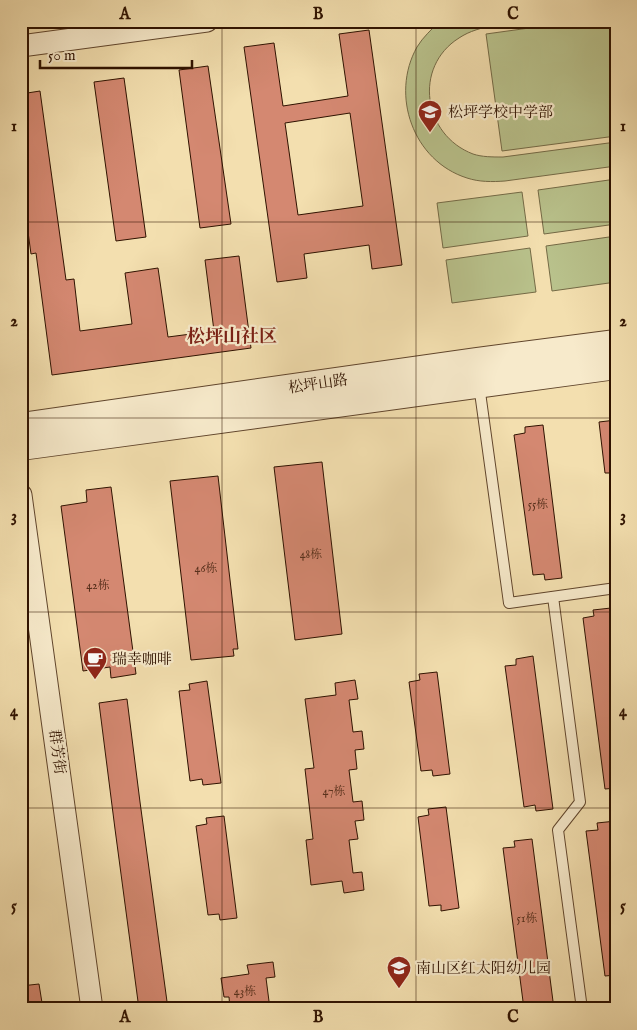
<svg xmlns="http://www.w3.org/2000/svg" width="637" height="1030" font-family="'IM FELL English','Noto Serif SC',serif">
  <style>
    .green { fill: #b9c28c; stroke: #746a46 }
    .building { fill: #d48871; stroke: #2f1200; fill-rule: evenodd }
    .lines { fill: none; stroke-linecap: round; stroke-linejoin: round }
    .service-casing { stroke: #60452c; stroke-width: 12 }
    .minor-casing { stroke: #60452c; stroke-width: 23 }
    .tertiary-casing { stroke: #60452c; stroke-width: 28 }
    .service { stroke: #f7eacb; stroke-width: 10 }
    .minor { stroke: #f7eacb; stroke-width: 21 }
    .tertiary { stroke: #f7eacb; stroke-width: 26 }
    .grid { fill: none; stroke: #2f1200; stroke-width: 1; stroke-opacity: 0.55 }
    .labels { text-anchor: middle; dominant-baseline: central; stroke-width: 4.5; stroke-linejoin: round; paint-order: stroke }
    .number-label { font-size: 12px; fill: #58301c }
    .poi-label { font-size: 15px; fill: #2f1200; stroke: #f7eacb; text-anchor: start }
    .street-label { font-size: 15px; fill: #2f1200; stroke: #f7eacb }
    .quarter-label { font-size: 18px; font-weight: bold; fill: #7a1f14; stroke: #f7eacb }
    .neatline { fill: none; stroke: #2f1200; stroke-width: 2 }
    .grid-label { font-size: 16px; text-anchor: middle; font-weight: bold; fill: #2f1200 }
  </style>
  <rect width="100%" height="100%" fill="#f3dfaf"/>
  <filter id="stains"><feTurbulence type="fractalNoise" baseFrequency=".004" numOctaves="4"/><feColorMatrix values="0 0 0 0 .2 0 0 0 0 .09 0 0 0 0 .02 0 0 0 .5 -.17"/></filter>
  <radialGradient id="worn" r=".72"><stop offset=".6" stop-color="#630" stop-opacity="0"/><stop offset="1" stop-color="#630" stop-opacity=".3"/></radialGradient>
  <g class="green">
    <path d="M440,21H533C509,24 480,24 459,38C413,67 423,135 473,154C482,157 492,157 503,157L616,142V166L505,181C492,182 479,182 467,178C413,161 390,95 417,47C423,37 432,29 440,21Z"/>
    <polygon points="580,21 616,21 616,136 502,151 486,34"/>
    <polygon points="616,179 616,224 544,234 538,190"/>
    <polygon points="522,192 528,236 443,248 437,203"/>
    <polygon points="616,236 616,282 552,291 546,246"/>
    <polygon points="530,248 536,292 452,303 446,260"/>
  </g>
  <g class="building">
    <path d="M369,30L402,265L372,269L369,245L304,254L307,278L277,282L244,47L274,43L283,106L348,96L339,34ZM350,113L363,206L298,215L285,123Z"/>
    <polygon points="208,66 231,224 200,228 179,70"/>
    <polygon points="124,78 146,237 116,241 94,82"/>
    <polygon points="40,91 66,280 74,279 80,331 132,324 125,273 158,268 168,337 214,331 205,260 239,256 251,348 52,375 36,253 31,254 21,180 21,94"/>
    <polygon points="616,420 616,473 605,473 599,422"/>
    <polygon points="543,425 562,578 545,580 544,574 533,575 514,435 525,433 525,427"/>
    <polygon points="322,462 342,634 295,640 274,467"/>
    <polygon points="218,476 238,649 233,649 234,656 191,660 170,481"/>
    <polygon points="111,487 136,674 111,678 110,667 83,671 61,506 87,502 86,490"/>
    <polygon points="611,608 616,641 616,788 605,789 583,618 594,616 593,610"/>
    <polygon points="533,656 553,809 536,811 535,805 524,807 505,666 516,665 516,659"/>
    <polygon points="437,672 450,774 433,776 432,770 421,771 409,682 420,680 419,674"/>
    <polygon points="355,680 358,699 349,700 353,732 362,731 364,749 355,750 357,769 349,770 353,802 362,801 364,820 355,821 358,839 349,840 353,873 362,872 364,890 344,893 342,881 311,885 306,840 313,839 305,769 314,768 305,699 336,695 335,683"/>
    <polygon points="207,681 221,783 203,785 202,779 190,781 179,691 190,690 189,684"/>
    <polygon points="127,699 140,802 168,1009 139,1009 115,829 99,703"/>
    <polygon points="446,807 459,908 441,911 441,905 429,906 418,817 429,815 428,809"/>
    <polygon points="224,816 237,918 220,920 219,914 208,915 196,826 207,824 206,818"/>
    <polygon points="616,821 616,975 605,976 586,831 598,830 597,823"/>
    <polygon points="532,839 554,1009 524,1009 503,848 515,847 514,841"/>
    <polygon points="273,962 275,977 266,978 270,1009 230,1009 229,997 224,997 221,978 249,974 247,965"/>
    <polygon points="39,984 43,1009 21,1009 21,986"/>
  </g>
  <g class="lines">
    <defs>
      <g id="service">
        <polyline points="479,385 509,603 616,588"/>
        <polyline points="553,597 580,802 558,830 582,1009"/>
      </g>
      <g id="minor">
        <polyline points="21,46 207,21"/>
        <polyline points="21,495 92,1009"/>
      </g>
      <g id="tertiary">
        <polyline points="21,426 476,361 616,343"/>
        <polyline points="21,447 616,366"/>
      </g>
    </defs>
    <use href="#service" class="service-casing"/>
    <use href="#minor" class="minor-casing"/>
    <use href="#tertiary" class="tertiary-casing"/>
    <use href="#service" class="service"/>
    <use href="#minor" class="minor"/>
    <use href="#tertiary" class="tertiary"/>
  </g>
  <path class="grid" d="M222,21V1009M416,21V1009M21,222H616M21,418H616M21,612H616M21,808H616"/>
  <defs>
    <symbol id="school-pin" viewBox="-11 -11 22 30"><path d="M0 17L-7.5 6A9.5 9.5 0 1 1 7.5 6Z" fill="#8f2418" stroke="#f7eacb"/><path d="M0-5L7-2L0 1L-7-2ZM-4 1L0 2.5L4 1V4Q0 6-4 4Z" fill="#fff"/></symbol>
    <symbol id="cafe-pin" viewBox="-11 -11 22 30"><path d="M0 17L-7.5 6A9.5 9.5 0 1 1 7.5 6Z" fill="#8f2418" stroke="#f7eacb"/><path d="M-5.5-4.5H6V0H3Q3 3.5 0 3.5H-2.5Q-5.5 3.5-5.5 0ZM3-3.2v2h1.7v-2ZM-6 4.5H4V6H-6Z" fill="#fff"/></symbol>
  </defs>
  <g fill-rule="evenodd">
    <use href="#school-pin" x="416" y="98" width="28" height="38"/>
    <use href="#cafe-pin" x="81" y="645" width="28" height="38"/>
    <use href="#school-pin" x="385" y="954" width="28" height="38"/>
  </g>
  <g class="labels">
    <g class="number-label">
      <text x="538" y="504">55栋</text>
      <text x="311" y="554">48栋</text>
      <text x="206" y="568">46栋</text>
      <text x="98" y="585">42栋</text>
      <text x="334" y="791">47栋</text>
      <text x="527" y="918">51栋</text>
      <text x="245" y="991">43栋</text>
    </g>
    <g class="poi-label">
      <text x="448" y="112">松坪学校中学部</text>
      <text x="112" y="659">瑞幸咖啡</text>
      <text x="416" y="968">南山区红太阳幼儿园</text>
    </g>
    <g class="street-label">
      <text transform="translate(318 384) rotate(-8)">松坪山路</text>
      <text transform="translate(57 752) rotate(82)">群芳街</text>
    </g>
    <g class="quarter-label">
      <text x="232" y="337">松坪山社区</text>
    </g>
  </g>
  <rect width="637" height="1030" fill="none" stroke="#f3dfaf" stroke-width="55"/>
  <path d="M40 60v8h152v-8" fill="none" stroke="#2f1200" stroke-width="2.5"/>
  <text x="48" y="60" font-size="15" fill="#2f1200" stroke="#f7eacb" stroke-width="4" paint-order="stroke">50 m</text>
  <rect x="28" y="28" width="582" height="974" class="neatline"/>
  <g class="grid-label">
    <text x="125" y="19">A</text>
    <text x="318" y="19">B</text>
    <text x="513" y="19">C</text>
    <text x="14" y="131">1</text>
    <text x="623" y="131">1</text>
    <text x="14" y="326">2</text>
    <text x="623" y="326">2</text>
    <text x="14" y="521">3</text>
    <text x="623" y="521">3</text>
    <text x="14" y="716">4</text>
    <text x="623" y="716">4</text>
    <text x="14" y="911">5</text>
    <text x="623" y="911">5</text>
    <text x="125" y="1022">A</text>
    <text x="318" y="1022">B</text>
    <text x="513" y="1022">C</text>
  </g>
  <rect width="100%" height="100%" filter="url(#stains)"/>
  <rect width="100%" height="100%" fill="url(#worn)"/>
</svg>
